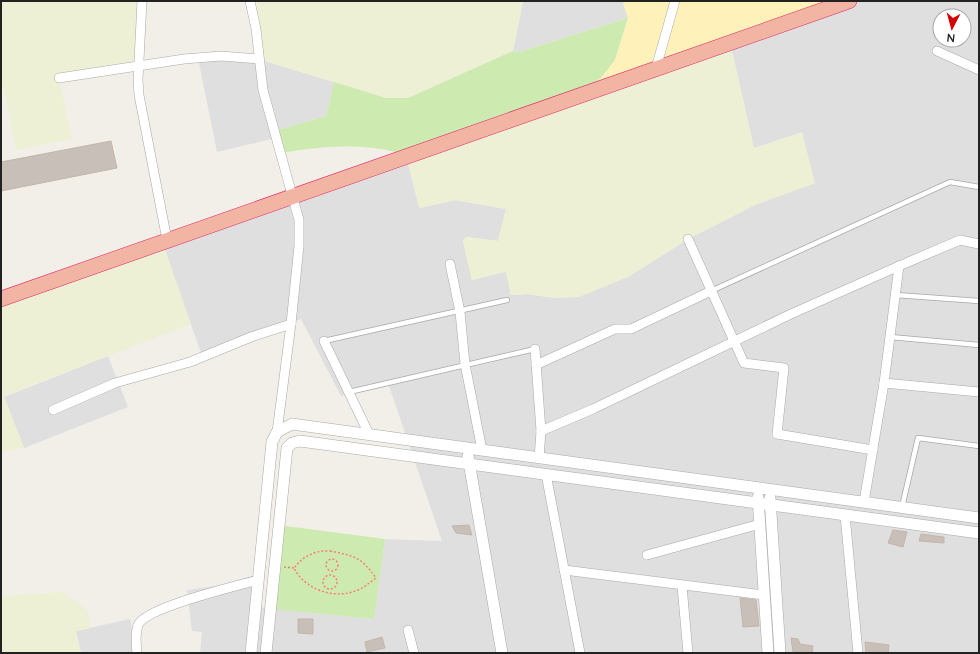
<svg xmlns="http://www.w3.org/2000/svg" width="980" height="654" font-family="Lato,sans-serif">
  <style>
    .residential { fill: #e0dfdf; fill-rule: evenodd }
    .farmland { fill: #eef0d5 }
    .grass { fill: #cdebb0 }
    .sand { fill: #fff1ba }
    .building { fill: #c7bfb8; stroke: #c4b6ab }
    .lines { fill: none; stroke-linecap: round; stroke-linejoin: round }
    .service-casing { stroke: #a9a9a9; stroke-width: 6 }
    .minor-casing { stroke: #a9a9a9; stroke-width: 10 }
    .tertiary-casing { stroke: #a9a9a9; stroke-width: 12 }
    .trunk-casing { stroke: #dc2a67; stroke-width: 16 }
    .path { stroke: #fa8072; stroke-width: 1.5; stroke-dasharray: 2 2; stroke-linecap: butt }
    .service { stroke: #fff; stroke-width: 4.5 }
    .minor { stroke: #fff; stroke-width: 9 }
    .tertiary { stroke: #fff; stroke-width: 11 }
    .trunk { stroke: #f2b4a3; stroke-width: 15 }
  </style>
  <rect width="100%" height="100%" fill="#f2efe9"/>
  <g class="residential">
    <polygon points="523,1 628,1 623,3 628,18 519,52 513,51"/>
    <path d="M849,1H979V653H200L202,632L192,631L187,590L258,580L256,607L374,619L385,539L442,541L389,386L341,396L301,319L201,353L162,242L406,155L420,208L455,200L506,209L498,241L466,237L463,241L472,280L506,271L511,295L527,294L555,298L628,277L688,239L757,204L815,183L754,149L730,42ZM940,16H964V40H940Z"/>
    <polygon points="198,58 258,59 334,82 326,116 274,131 276,138 217,152"/>
    <polygon points="108,356 128,407 24,448 4,397"/>
    <polygon points="130,619 137,653 81,653 76,631"/>
  </g>
  <g class="farmland">
    <polygon points="1,1 142,1 139,65 59,78 72,139 16,150 4,88 1,88"/>
    <polygon points="257,1 523,1 513,51 408,98 398,99 386,98 258,59 256,29"/>
    <polygon points="730,42 754,148 802,132 815,183 757,204 688,239 628,277 579,297 555,298 527,294 511,295 506,272 472,280 463,242 466,237 498,241 506,209 455,200 419,208 406,155"/>
    <polygon points="162,241 191,324 4,396 24,448 1,452 1,299"/>
    <polygon points="63,592 88,611 91,628 76,631 81,653 1,653 1,596"/>
  </g>
  <g class="grass">
    <path d="M628,18L615,60L602,77L582,94L406,155C366,142 322,146 281,153L274,131L326,116L334,82L386,98H408L513,51L519,52Z"/>
    <polygon points="278,525 385,539 374,619 271,609"/>
  </g>
  <polygon class="sand" points="628,1 849,1 582,94 602,77 615,60 628,18 623,3"/>
  <g class="building">
    <polygon points="111,141 117,168 1,191 1,162"/>
    <polygon points="469,525 472,535 456,533 452,526"/>
    <polygon points="893,530 907,532 903,547 888,543"/>
    <polygon points="921,534 944,537 944,543 919,541"/>
    <polygon points="740,598 756,600 759,626 743,627"/>
    <polygon points="298,619 313,619 313,634 298,633"/>
    <polygon points="382,637 385,648 367,652 365,642"/>
    <polygon points="791,638 798,639 800,644 813,646 812,653 793,652"/>
    <polygon points="865,642 889,645 888,653 866,653"/>
  </g>
  <g class="lines">
    <defs>
      <g id="service">
        <polyline points="711,291 950,182 979,187"/>
        <polyline points="896,295 979,301"/>
        <polyline points="890,337 979,345"/>
        <polyline points="324,341 507,300"/>
        <polyline points="349,392 535,349"/>
        <polyline points="902,507 918,438 979,446"/>
      </g>
      <g id="minor">
        <polyline points="142,1 138,80 139,95 167,240"/>
        <polyline points="250,1 256,29 263,90 299,220 299,246 291,324 277,432"/>
        <polyline points="937,51 979,70"/>
        <polyline points="656,68 675,1"/>
        <polyline points="59,78 184,59 221,56 258,59"/>
        <polyline points="688,239 744,363 784,368 777,434 873,450"/>
        <polyline points="450,264 460,312 465,364 482,450"/>
        <polyline points="324,341 369,434"/>
        <polyline points="535,349 541,431 539,458"/>
        <polyline points="536,365 615,329 631,329 711,291"/>
        <polyline points="884,383 979,392"/>
        <polyline points="53,410 115,383 190,362 251,337 291,324"/>
        <polyline points="541,431 593,409 791,314 899,266 960,240 979,244"/>
        <polyline points="546,474 580,653"/>
        <polyline points="864,502 884,383 899,266"/>
        <polyline points="845,515 858,653"/>
        <polyline points="647,555 760,524"/>
        <polyline points="564,570 764,595"/>
        <polyline points="682,586 688,653"/>
        <polyline points="408,630 414,653"/>
        <path d="M137,653C136,644 135,634 138,625C146,607 237,586 258,580"/>
      </g>
      <g id="tertiary">
        <polyline points="468,456 502,653"/>
        <polyline points="758,497 768,653"/>
        <polyline points="770,498 780,653"/>
        <polyline points="251,653 272,442 277,432 292,424 979,518"/>
        <polyline points="266,653 287,448 292,443 300,441 979,533"/>
      </g>
      <polyline id="trunk" points="1,299 849,1"/>
    </defs>
    <use href="#service" class="service-casing"/>
    <use href="#minor" class="minor-casing"/>
    <use href="#tertiary" class="tertiary-casing"/>
    <use href="#trunk" class="trunk-casing"/>
    <g class="path">
      <path d="M330,551C355,556 361,557 376,578C370,582 365,587 358,590C335,600 305,590 294,568C303,556 316,550 330,551Z"/>
      <circle cx="332" cy="565" r="6"/>
      <polyline points="284,567 294,568"/>
      <circle cx="330" cy="582" r="7"/>
    </g>
    <use href="#service" class="service"/>
    <use href="#minor" class="minor"/>
    <use href="#tertiary" class="tertiary"/>
    <use href="#trunk" class="trunk"/>
  </g>
  <rect width="980" height="654" fill="none" stroke="#222222" stroke-width="4"/>
  <g transform="translate(952 28) rotate(186)"><circle r="19" fill="#ffffff" stroke="#a7a7a7"/>
  <path d="M0-3L7 15L0 10L-7 15Z" fill="#d40000"/>
  <text y="-6" font-size="11" font-weight="bold" text-anchor="middle" fill="#222222">N</text>
  </g>
</svg>
